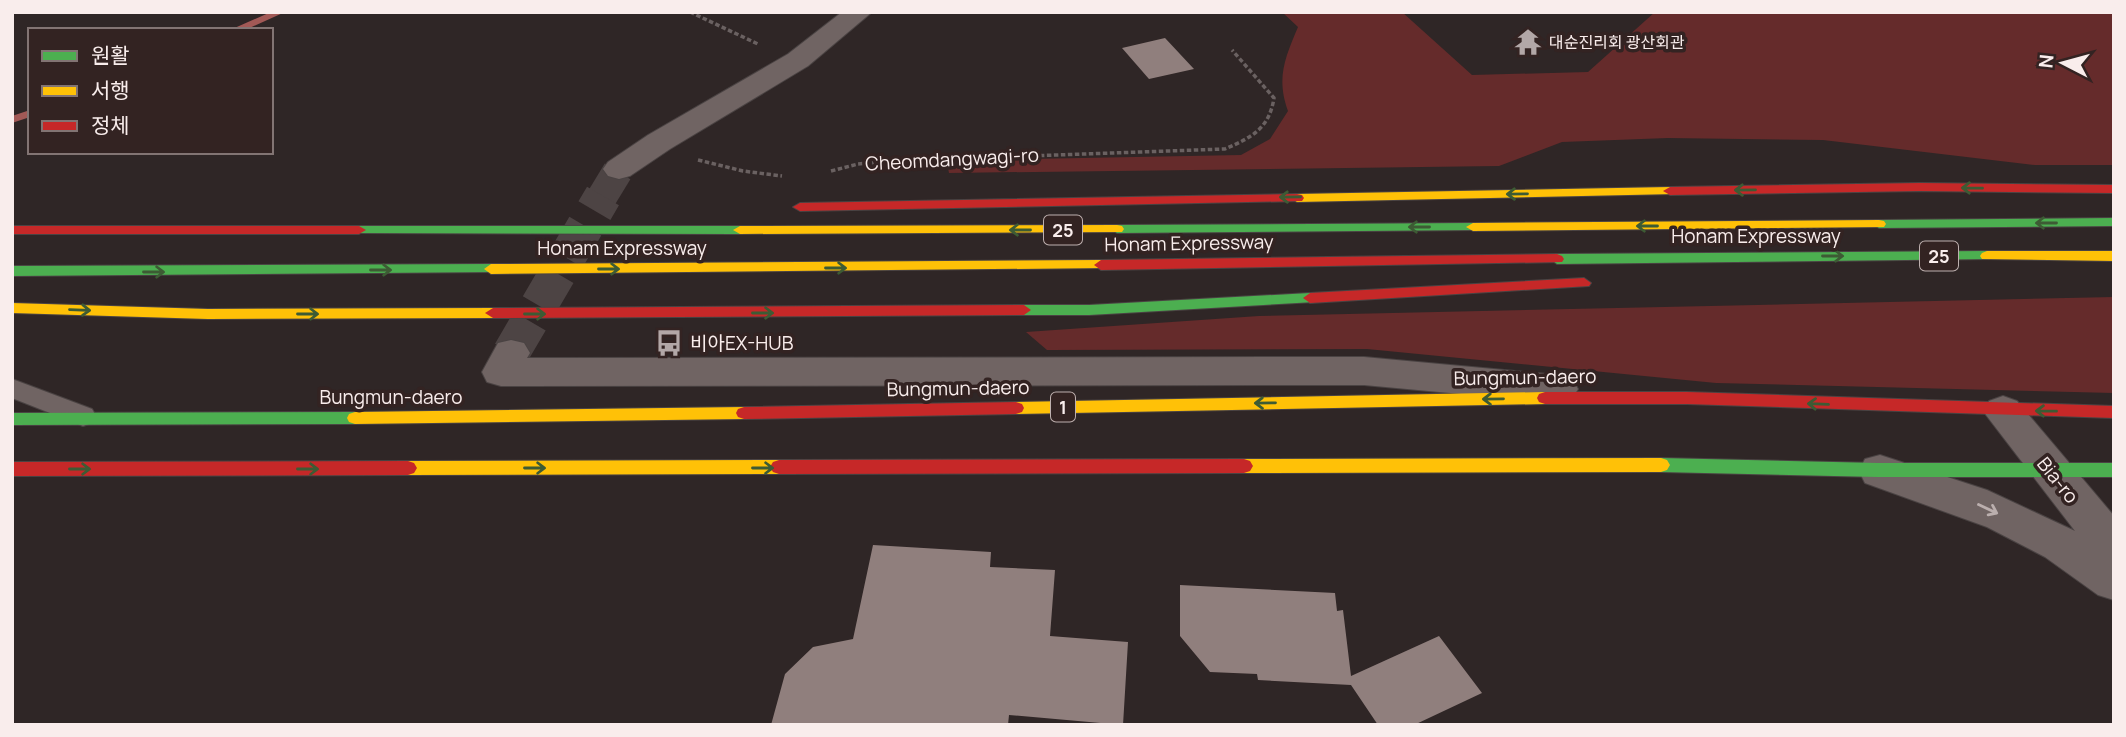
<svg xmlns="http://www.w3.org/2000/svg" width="2126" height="737" font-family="Manrope,'Noto Sans KR',sans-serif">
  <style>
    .green { fill: #652b2b }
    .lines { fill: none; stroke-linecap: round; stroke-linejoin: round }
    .stream { fill: #a25956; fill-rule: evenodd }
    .building { fill: #907f7d }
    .street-tunnel-far1 { stroke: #4d4444; stroke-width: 30; stroke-dasharray: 30 15; stroke-linecap: butt }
    .street-tunnel { stroke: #4d4444; stroke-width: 37; stroke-dasharray: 37 18; stroke-linecap: butt }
    .lane-casing { stroke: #4a4343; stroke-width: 2 }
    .street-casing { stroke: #4a4343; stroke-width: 2 }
    .fast-casing { stroke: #4a4343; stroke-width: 2 }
    .slow-casing { stroke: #4a4343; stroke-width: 2 }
    .jam-casing { stroke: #4a4343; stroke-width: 2 }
    .path { stroke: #6a6161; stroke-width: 3.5; stroke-dasharray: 4.5 2.5; stroke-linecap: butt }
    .lane { fill: #706463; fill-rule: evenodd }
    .street { fill: #706463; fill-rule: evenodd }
    .fast { fill: #4caf50; fill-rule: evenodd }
    .slow { fill: #ffc107; fill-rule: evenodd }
    .jam { fill: #c62828; fill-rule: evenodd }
    .oneway { stroke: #3d5b34 }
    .oneway2 { stroke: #bbafae }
    .labels { text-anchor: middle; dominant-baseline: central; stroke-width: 7; stroke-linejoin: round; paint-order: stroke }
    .far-poi-label { font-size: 16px; fill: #f9edec; stroke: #332322; text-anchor: start }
    .shield { fill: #332322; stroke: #beb0af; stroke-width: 2 }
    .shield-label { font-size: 18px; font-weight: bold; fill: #f9edec }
    .street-label { font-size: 19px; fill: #f9edec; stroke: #332322 }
    .poi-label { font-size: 19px; fill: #f9edec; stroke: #332322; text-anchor: start }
  </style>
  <rect width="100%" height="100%" fill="#2f2626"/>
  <g class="green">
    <path d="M1282,12H1402L1472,75L1588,72L1655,12H2114V165H2035L1823,140L1668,138L1562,142L1499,166L949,173L947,163L975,160L1241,155L1270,139L1288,111C1276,78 1285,58 1298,27Z"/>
    <polygon points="2114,297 2114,393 1716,383 1367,349 1047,350 1026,332 1259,316"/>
  </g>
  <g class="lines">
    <g class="stream">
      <polygon points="271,12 285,12 245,30 230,30"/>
      <polygon points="30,110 30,117 12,123 12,116"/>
    </g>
  </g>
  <g class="building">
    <polygon points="1165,38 1194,69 1149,79 1122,48"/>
    <polygon points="873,545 991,552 990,567 1055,570 1050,636 1128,642 1123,725 1009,715 1008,725 771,725 785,674 813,647 853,639"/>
    <polygon points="1180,585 1335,593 1337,611 1343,610 1351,676 1439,636 1482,693 1414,725 1378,725 1351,685 1258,680 1257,674 1210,672 1180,636"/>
  </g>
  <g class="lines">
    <polyline class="street-tunnel-far1" points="602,197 619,169"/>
    <polyline class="street-tunnel" points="511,353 603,196"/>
    <defs>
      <polygon id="lane" points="12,379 92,409 96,416 92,423 83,426 12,398"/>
      <g id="street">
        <polygon points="842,12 872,12 808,66 670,149 630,176 619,179 608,176 603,169 608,162 648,135 788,54"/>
        <polygon points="511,340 524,343 530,353 527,358 1364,357 1558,375 1572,379 1578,389 1572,399 1558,403 1364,385 501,386 487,382 482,372 498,343"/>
        <polygon points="2003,396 2017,401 2114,516 2114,600 2098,595 2045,557 1987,527 1865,483 1859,471 1865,459 1880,455 1987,490 2075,531 1983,411 1989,401"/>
      </g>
      <g id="fast">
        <polygon points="2114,218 2114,226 1879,228 1872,224 1879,220"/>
        <polygon points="1473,223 1478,224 1480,227 1478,230 1117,233 1110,229 1117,225"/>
        <polygon points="359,226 740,226 747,230 740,234 354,233 352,230 354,227"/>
        <polygon points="1987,251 1992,253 1994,256 1992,259 1557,264 1550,259 1557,254"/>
        <polygon points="491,264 496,266 498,269 496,272 12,276 12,266"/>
        <polygon points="1310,293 1317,298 1315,302 1089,315 1024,315 1017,310 1024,305 1089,305"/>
        <polygon points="355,412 361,414 363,418 361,422 355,424 12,425 12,413"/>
        <polygon points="1661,458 1878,463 2114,463 2114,477 1878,477 1661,472 1655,470 1652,465 1655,460"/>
      </g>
      <g id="slow">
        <polygon points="1670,187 1677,191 1675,194 1297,202 1290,198 1297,194"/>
        <polygon points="1879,220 1884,221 1886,224 1884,227 1473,231 1466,227 1473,223"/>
        <polygon points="1117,225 1122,226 1124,229 1122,232 740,234 733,230 740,226"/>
        <polygon points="1987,251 2114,251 2114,261 1982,259 1980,256 1982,253"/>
        <polygon points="1101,260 1108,265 1106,268 491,274 484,269 491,264"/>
        <polygon points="12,303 208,309 493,308 501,313 493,318 208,319 12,313"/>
        <polygon points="1545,392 1551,394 1553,398 1551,402 1545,404 1016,414 1010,412 1008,408 1010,404 1016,402"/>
        <polygon points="744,407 750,409 752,413 750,417 744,419 355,424 349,422 347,418 349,414 355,412"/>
        <polygon points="1661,458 1667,460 1670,465 1667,470 1661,472 1244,473 1238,471 1235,466 1238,461 1244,459"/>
        <polygon points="779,460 785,462 788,467 785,472 779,474 408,475 402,473 399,468 402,463 408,461"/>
      </g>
      <g id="jam">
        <polygon points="1920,183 2114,185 2114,193 1920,191 1670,195 1663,191 1670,187"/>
        <polygon points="1297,194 1302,195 1304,198 1302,201 800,211 793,207 800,203"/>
        <polygon points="12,226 359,226 366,230 359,234 12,234"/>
        <polygon points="1557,254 1562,256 1564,259 1562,262 1101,270 1094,265 1101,260"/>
        <polygon points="1584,278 1591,283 1589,286 1310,303 1303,298 1310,293"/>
        <polygon points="1024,305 1031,310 1024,315 493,318 485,313 493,308"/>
        <polygon points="1545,392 1687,392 2114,406 2114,418 1687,404 1545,404 1539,402 1537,398 1539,394"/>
        <polygon points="1016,402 1022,404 1024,408 1022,412 1016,414 744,419 738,417 736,413 738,409 744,407"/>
        <polygon points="1244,459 1250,461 1253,466 1250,471 1244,473 779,474 773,472 770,467 773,462 779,460"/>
        <polygon points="408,461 414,463 417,468 414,473 408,475 12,476 12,462"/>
      </g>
    </defs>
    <use href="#lane" class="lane-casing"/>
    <use href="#street" class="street-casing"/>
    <use href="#fast" class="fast-casing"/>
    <use href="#slow" class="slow-casing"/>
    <use href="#jam" class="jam-casing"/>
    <g class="path">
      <polyline points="690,12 758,44"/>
      <polyline points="698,160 743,171 782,176"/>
      <path d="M831,171L858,164L889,161L1225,149C1252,137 1269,129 1274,98L1232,50"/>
    </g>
    <use href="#lane" class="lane"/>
    <use href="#street" class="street"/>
    <use href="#fast" class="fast"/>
    <use href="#slow" class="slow"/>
    <use href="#jam" class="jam"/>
  </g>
  <defs><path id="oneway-shaft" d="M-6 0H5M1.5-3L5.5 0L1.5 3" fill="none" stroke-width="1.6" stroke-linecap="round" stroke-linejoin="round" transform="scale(1.75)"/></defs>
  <g class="oneway">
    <use href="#oneway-shaft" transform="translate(1972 188) rotate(-179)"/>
    <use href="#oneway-shaft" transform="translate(1745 190) rotate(179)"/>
    <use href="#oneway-shaft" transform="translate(1517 194) rotate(179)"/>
    <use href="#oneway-shaft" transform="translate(1290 197) rotate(179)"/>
    <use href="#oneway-shaft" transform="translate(2046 223) rotate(180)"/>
    <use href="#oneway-shaft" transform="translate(1647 226) rotate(180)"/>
    <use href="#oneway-shaft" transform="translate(1419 227) rotate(180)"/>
    <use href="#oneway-shaft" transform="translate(1020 230) rotate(180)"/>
    <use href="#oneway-shaft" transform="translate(1833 256)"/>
    <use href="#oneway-shaft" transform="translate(836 268)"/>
    <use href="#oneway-shaft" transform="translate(609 269)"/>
    <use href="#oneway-shaft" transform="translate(381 270)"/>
    <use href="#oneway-shaft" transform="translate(154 272)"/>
    <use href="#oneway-shaft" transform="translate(80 310) rotate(2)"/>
    <use href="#oneway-shaft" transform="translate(763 313)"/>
    <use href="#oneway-shaft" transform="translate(308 314)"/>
    <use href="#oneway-shaft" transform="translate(535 314)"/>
    <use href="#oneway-shaft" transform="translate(1493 399) rotate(179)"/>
    <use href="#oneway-shaft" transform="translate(1265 403) rotate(179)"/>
    <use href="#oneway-shaft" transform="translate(1818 404) rotate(-178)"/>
    <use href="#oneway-shaft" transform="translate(2046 411) rotate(-179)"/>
    <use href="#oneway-shaft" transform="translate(535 468)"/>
    <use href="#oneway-shaft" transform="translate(763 468)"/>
    <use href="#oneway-shaft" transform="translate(80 469)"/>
    <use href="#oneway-shaft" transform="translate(308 469)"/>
  </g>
  <use class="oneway2" href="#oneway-shaft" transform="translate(1988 509) rotate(25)"/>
  <defs>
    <symbol id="temple-bare" viewBox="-9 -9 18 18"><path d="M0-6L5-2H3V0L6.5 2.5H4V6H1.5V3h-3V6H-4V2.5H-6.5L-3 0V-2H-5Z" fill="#b2a7a7" stroke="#332322" stroke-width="2.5" paint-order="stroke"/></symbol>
    <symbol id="bus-bare" viewBox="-9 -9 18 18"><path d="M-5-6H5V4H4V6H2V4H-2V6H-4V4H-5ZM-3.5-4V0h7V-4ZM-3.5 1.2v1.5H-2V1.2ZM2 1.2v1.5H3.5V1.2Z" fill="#b2a7a7" stroke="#332322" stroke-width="2.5" paint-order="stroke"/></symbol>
  </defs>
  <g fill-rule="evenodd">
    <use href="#temple-bare" x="1509" y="23" width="38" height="38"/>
    <use href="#bus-bare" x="650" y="324" width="38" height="38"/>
  </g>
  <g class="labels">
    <g class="far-poi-label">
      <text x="1549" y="42">대순진리회 광산회관</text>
    </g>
    <g class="shield">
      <rect x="1044" y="215.5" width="38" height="29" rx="5"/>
      <rect x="1920" y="241.5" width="38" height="29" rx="5"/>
      <rect x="1051" y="392.5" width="24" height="29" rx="5"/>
    </g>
    <g class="shield-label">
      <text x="1063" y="230">25</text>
      <text x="1939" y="256">25</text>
      <text x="1063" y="407">1</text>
    </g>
    <g class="street-label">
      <text transform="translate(952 159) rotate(-3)">Cheomdangwagi-ro</text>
      <text x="1756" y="236">Honam Expressway</text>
      <text transform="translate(1189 243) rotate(-1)">Honam Expressway</text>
      <text x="622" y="248">Honam Expressway</text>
      <text transform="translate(1525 377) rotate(-1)">Bungmun-daero</text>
      <text transform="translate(958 388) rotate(-1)">Bungmun-daero</text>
      <text x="391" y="397">Bungmun-daero</text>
      <text transform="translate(2058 480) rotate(51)">Bia-ro</text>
    </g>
    <g class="poi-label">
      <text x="690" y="343">비아EX-HUB</text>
    </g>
  </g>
  <rect width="2126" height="737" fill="none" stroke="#f9edec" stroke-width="28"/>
  <rect x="28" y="28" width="245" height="126" fill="#332322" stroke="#827473" stroke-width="2"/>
  <rect x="42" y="51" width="35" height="10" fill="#4caf50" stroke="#827473" stroke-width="2"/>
  <text x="91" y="63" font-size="21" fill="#f9edec">원활</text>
  <rect x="42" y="86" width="35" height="10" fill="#ffc107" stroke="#827473" stroke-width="2"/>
  <text x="91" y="98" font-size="21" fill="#f9edec">서행</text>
  <rect x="42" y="121" width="35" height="10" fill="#c62828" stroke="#827473" stroke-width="2"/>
  <text x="91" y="133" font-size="21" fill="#f9edec">정체</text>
  <g transform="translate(2063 63) rotate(276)" stroke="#332322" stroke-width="5" paint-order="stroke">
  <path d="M0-5L12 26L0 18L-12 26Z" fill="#f9edec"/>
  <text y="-10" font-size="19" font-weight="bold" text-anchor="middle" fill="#f9edec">N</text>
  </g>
</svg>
